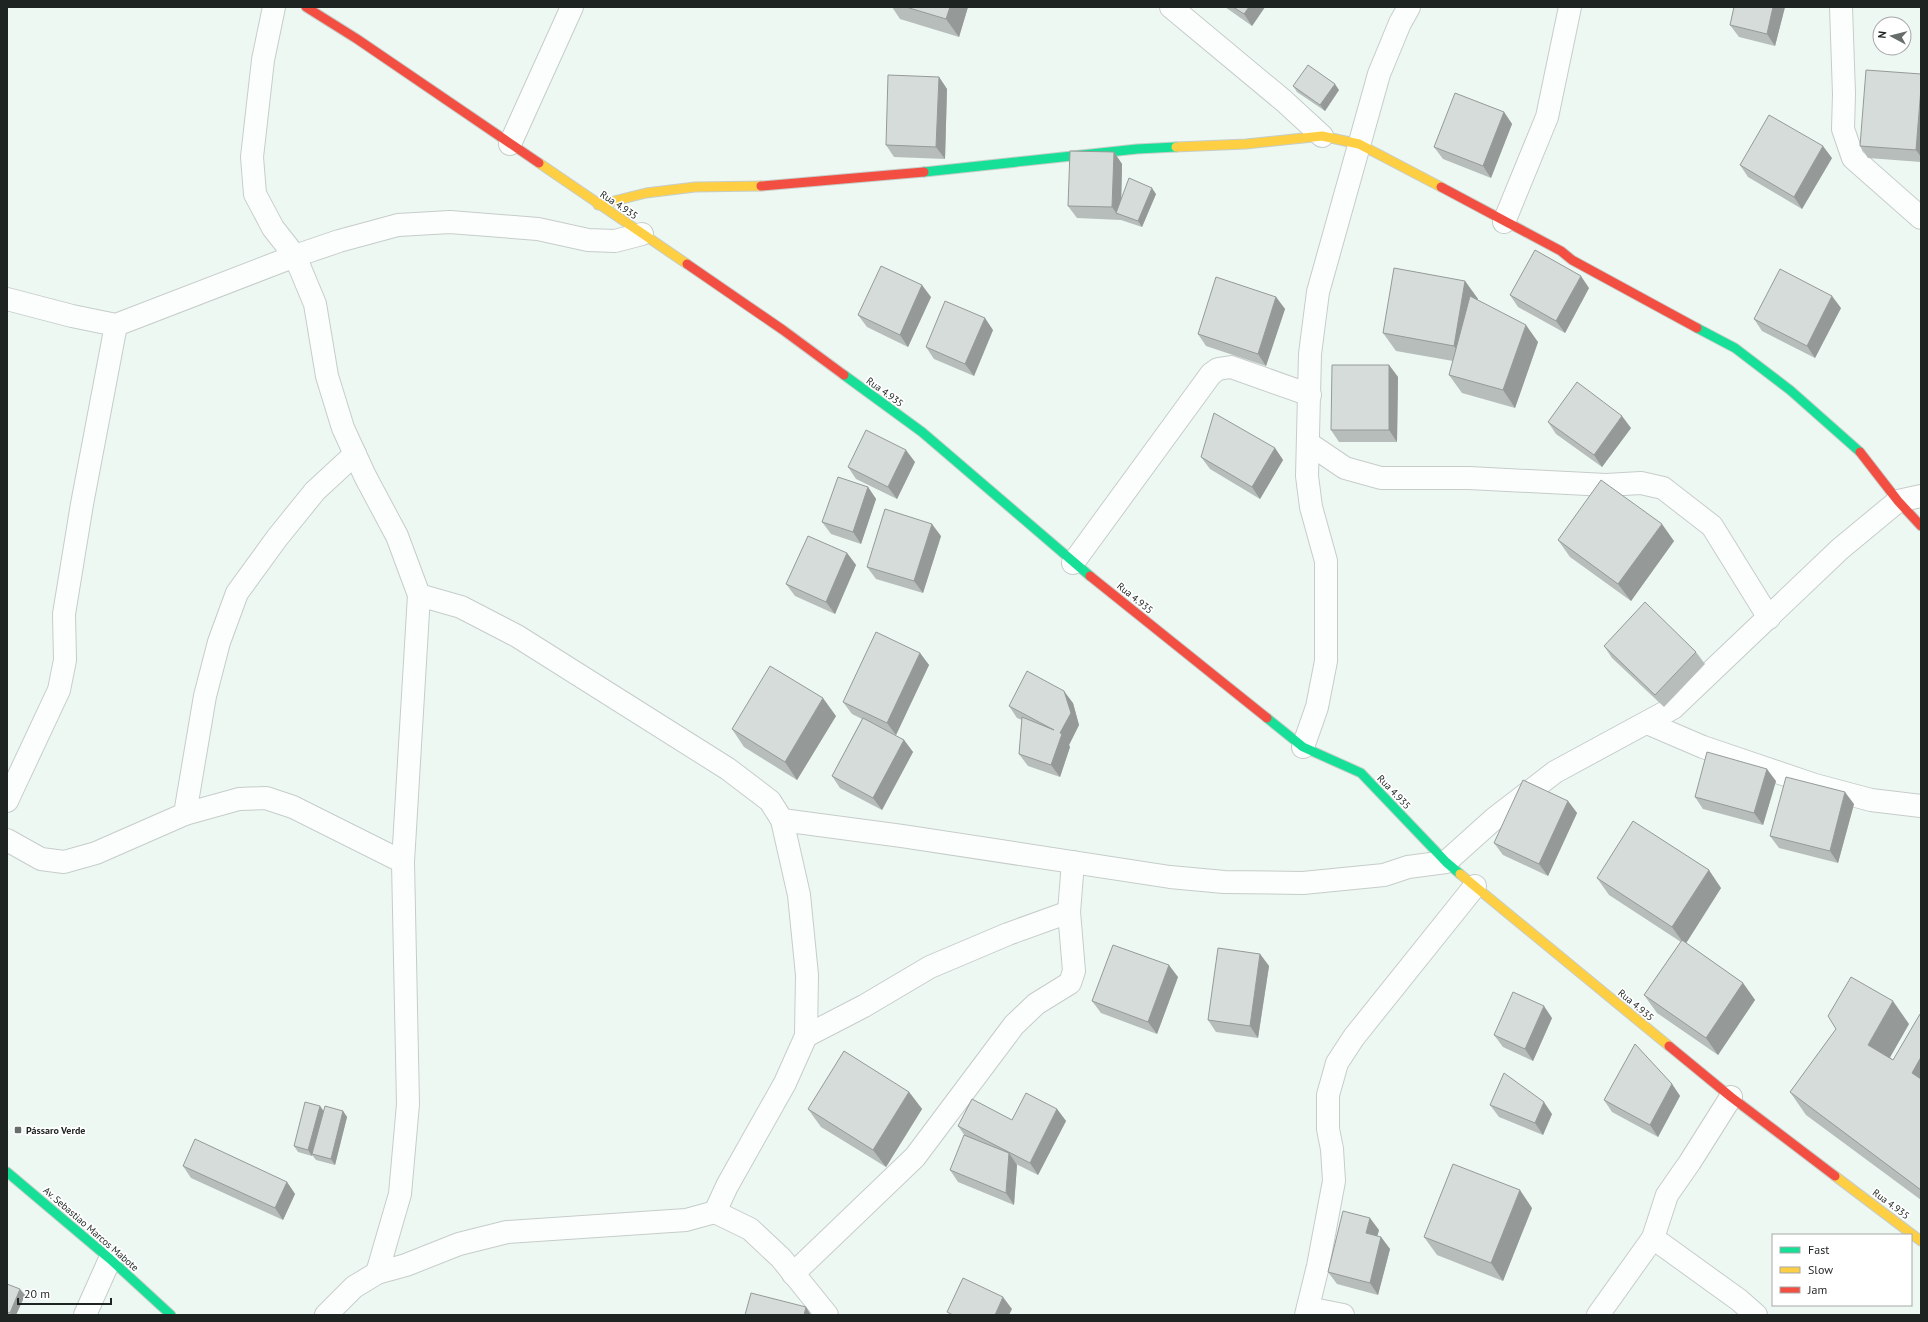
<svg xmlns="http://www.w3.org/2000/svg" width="1928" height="1322" font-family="'PT Sans',sans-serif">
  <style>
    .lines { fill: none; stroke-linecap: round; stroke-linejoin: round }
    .street-casing { stroke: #c6cdc9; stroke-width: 24 }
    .fast-casing { stroke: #c6cdc9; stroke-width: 11 }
    .slow-casing { stroke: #c6cdc9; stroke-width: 11 }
    .jam-casing { stroke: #c6cdc9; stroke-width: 11 }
    .street { stroke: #fcfefd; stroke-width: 22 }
    .fast { stroke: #16e098; stroke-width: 9 }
    .slow { stroke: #ffcf43; stroke-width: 9 }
    .jam { stroke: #f24e42; stroke-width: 9 }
    .wall { fill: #b7bdbb }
    .shaded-wall { fill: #959a98 }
    .building { fill: #d5dcd9; stroke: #959a98 }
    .poi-dot { fill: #676e6a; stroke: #fff; stroke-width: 1.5 }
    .labels { text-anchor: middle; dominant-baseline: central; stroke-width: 3.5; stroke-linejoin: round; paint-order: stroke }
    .street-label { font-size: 10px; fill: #1e2421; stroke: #fff }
    .poi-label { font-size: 10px; font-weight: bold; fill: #1e2421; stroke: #fff; text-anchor: start }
  </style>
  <rect width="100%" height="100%" fill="#eef8f3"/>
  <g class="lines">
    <defs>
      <g id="street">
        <polyline points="274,7 263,60 252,157 255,194 273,228 295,256 315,304 327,376 343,428 365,476 397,536 419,595 403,862 408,1104 400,1194 377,1273"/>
        <polyline points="1171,7 1284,101 1322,136"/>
        <polyline points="1841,7 1844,94 1843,129 1853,158 1921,218"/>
        <polyline points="510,144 572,7"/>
        <polyline points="1504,222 1547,117 1570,7"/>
        <polyline points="7,299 72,316 116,325 295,256 339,241 398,225 450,222 538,229 588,240 615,241 642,234"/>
        <polyline points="1308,443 1345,468 1381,478 1469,478 1606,485 1641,483 1663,488 1712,526 1769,618"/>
        <polyline points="1073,563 1211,374 1218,369 1231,367 1310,395"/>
        <polyline points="1647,723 1703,747 1815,785 1871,800 1921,806"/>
        <polyline points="1303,747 1317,707 1326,661 1326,561 1311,507 1307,476 1310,354 1318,292 1379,74 1400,23 1409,7"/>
        <polyline points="7,801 59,690 65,660 64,614 82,504 116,325"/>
        <polyline points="185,814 205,696 219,642 237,593 277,538 315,491 355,454"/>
        <polyline points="782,820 902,836 1170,877 1224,882 1303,883 1384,875 1408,867 1446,862 1495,818 1555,772 1673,708 1840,549 1898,501 1921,496"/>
        <polyline points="7,840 41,859 64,862 96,853 185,814 239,799 266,798 293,807 403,862"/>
        <polyline points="806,1036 864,1006 930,967 1008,934 1069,912"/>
        <polyline points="715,1212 750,1229 781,1258 827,1315"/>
        <polyline points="1653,1238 1739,1300 1756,1315"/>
        <polyline points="793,1274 915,1157 1014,1025 1036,1004 1070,983 1074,971 1069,912 1073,862"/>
        <polyline points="1308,1308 1343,1315"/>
        <polyline points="85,1315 110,1259"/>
        <polyline points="326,1315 354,1287 377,1273 406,1265 459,1244 507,1232 686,1220 715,1212 727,1186 785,1083 806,1036 807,975 799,895 782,820 770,801 728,769 517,636 461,607 419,595"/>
        <polyline points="1306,1315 1318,1266 1334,1181 1332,1149 1328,1129 1328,1095 1337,1063 1354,1037 1475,886"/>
        <polyline points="1598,1315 1653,1238 1667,1195 1690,1162 1731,1097"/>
      </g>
      <g id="fast">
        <polyline points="924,172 1137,149 1176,147"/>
        <polyline points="1697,328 1735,348 1790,390 1860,452"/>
        <polyline points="844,375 922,432 1090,576"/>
        <polyline points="1267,718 1303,747 1361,773 1446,862 1460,874"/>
        <polyline points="7,1172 110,1259 171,1315"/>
      </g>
      <g id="slow">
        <polyline points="1176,147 1246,144 1322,136 1359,144 1441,187"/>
        <polyline points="539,163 687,264"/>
        <polyline points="598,205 646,193 695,187 761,186"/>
        <polyline points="1460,874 1669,1046"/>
        <polyline points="1835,1176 1921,1241"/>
      </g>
      <g id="jam">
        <polyline points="306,7 357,39 539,163"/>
        <polyline points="761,186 924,172"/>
        <polyline points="1441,187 1561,251 1572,260 1697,328"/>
        <polyline points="687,264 783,330 844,375"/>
        <polyline points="1860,452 1898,501 1921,526"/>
        <polyline points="1090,576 1267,718"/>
        <polyline points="1669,1046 1731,1097 1835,1176"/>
      </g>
    </defs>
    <use href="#street" class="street-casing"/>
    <use href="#fast" class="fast-casing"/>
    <use href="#slow" class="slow-casing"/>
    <use href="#jam" class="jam-casing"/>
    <use href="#street" class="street"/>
    <use href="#fast" class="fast"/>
    <use href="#slow" class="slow"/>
    <use href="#jam" class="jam"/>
  </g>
  <g class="wall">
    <polygon points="892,7 968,7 959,37 900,19"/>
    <polygon points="1225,7 1265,7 1252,26"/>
    <polygon points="1734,7 1785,7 1775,46 1739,37 1730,25"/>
    <polygon points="1921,74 1921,162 1868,158 1860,146"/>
    <polygon points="939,77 947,89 945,159 894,157 886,145"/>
    <polygon points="1293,86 1339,90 1325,111 1297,92"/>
    <polygon points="1504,112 1512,124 1491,178 1443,159 1434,147"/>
    <polygon points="1114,152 1122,164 1121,199 1156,194 1142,227 1121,220 1077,218 1068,206"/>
    <polygon points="1832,158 1802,209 1748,177 1740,165"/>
    <polygon points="1465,281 1478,299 1478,300 1538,342 1515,408 1462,393 1449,375 1453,361 1396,351 1383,333"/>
    <polygon points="1589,288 1565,333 1518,307 1510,295"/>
    <polygon points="931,297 908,347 867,327 858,315"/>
    <polygon points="1276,297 1285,309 1266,366 1206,346 1198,334"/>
    <polygon points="1841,308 1815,358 1762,331 1754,319"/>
    <polygon points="993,330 974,376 934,359 926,347"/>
    <polygon points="1389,365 1398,377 1397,442 1339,442 1331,430"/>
    <polygon points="1548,422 1631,428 1602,467 1556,434"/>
    <polygon points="1275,448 1283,460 1260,499 1210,469 1201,457"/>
    <polygon points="915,462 897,499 856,479 848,467"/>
    <polygon points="868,487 876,499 861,544 831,534 822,522"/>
    <polygon points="941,536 923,593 876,579 867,567"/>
    <polygon points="1558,540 1674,541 1631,601 1570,557"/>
    <polygon points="847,553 856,565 835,614 795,596 786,584"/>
    <polygon points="1604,646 1696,652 1705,664 1664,707 1612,658"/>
    <polygon points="920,653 929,665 896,735 890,733 904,740 913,752 882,810 840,788 832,776 862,719 852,714 843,702"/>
    <polygon points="1073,703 1079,725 1069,745 1070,747 1060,777 1028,766 1019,754 1022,720 1017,718 1009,706"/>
    <polygon points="836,716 797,780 744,747 732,729"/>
    <polygon points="1776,781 1763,825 1703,809 1695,797"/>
    <polygon points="1568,801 1577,813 1548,876 1503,855 1494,843"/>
    <polygon points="1854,804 1838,863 1779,848 1770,836"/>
    <polygon points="1597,878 1721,888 1686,943 1743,983 1755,1000 1718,1055 1657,1013 1644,995 1681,942 1609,895"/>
    <polygon points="1260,954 1269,966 1258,1038 1216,1032 1208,1020"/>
    <polygon points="1178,977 1157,1034 1101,1013 1092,1001"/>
    <polygon points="1921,1014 1921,1200 1806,1115 1790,1092 1909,1024 1890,1057 1893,1060"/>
    <polygon points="1552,1018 1533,1061 1503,1047 1494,1035"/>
    <polygon points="1672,1084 1680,1096 1658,1137 1612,1112 1604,1100"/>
    <polygon points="909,1092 922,1109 886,1167 821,1127 808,1109"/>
    <polygon points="1490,1105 1552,1114 1543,1135 1499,1117"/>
    <polygon points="320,1106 323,1110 343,1111 347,1117 335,1165 316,1160 312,1155 312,1156 298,1152 294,1146"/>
    <polygon points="1057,1109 1066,1121 1038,1175 1016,1164 1017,1165 1014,1205 958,1182 950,1170 965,1136 958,1126 1012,1120"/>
    <polygon points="183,1166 287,1182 295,1194 283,1220 191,1178"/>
    <polygon points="1532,1208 1503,1281 1437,1255 1424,1237"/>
    <polygon points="1379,1230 1377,1236 1381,1237 1390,1249 1378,1295 1337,1284 1328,1272"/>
    <polygon points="7,1284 25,1295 16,1315 7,1315"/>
  </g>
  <g class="shaded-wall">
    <polygon points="950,7 968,7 959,37 946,19"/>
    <polygon points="1249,7 1265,7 1252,26 1244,14"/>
    <polygon points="1773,7 1785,7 1775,46 1767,34"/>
    <polygon points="939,77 947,89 945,159 936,147"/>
    <polygon points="1335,84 1339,90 1325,111 1320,105"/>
    <polygon points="1921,88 1921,157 1916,150"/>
    <polygon points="1504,112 1512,124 1491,178 1483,166"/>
    <polygon points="1823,146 1832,158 1802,209 1794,197"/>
    <polygon points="1114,152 1122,164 1121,215 1116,213 1121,220 1112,207"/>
    <polygon points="1152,188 1156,194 1142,227 1138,221"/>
    <polygon points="1581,276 1589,288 1565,333 1556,321"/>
    <polygon points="1465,281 1478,299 1467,364 1454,346"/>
    <polygon points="922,285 931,297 908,347 900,335"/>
    <polygon points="1832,296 1841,308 1815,358 1807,346"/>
    <polygon points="1276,297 1285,309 1266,366 1258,354"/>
    <polygon points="985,318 993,330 974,376 965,364"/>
    <polygon points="1526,325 1538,342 1515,408 1503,390"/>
    <polygon points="1389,365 1398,377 1397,442 1389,430"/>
    <polygon points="1622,416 1631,428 1602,467 1594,455"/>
    <polygon points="1275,448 1283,460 1260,499 1252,487"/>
    <polygon points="906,450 915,462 897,499 888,487"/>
    <polygon points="868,487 876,499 861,544 853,532"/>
    <polygon points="932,524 941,536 923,593 914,581"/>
    <polygon points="1662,524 1674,541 1631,601 1618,584"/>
    <polygon points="847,553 856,565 835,614 826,602"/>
    <polygon points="920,653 929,665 896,735 887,723"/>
    <polygon points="1064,691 1073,703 1079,725 1069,745 1070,747 1060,777 1051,765 1060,733"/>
    <polygon points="823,698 836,716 797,780 785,762"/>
    <polygon points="904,740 913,752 882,810 873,798"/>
    <polygon points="1767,769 1776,781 1763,825 1754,813"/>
    <polygon points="1845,792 1854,804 1838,863 1830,851"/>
    <polygon points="1568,801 1577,813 1548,876 1539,864"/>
    <polygon points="1709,870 1721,888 1685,945 1672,927"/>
    <polygon points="1260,954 1269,966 1258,1038 1250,1026"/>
    <polygon points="1169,965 1178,977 1157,1034 1148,1022"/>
    <polygon points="1743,983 1755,1000 1718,1055 1706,1038"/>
    <polygon points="1893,1001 1909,1024 1884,1068 1868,1045"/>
    <polygon points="1544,1006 1552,1018 1533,1061 1525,1049"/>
    <polygon points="1921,1057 1921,1087 1912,1073"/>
    <polygon points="1672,1084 1680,1096 1658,1137 1650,1125"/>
    <polygon points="909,1092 922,1109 886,1167 873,1150"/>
    <polygon points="1544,1102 1552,1114 1543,1135 1535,1123"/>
    <polygon points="320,1106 324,1112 312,1156 308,1150"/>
    <polygon points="1057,1109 1066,1121 1038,1175 1030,1163"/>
    <polygon points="343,1111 347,1117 335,1165 331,1159"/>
    <polygon points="1009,1153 1017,1165 1014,1205 1006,1193"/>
    <polygon points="287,1182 295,1194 283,1220 275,1208"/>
    <polygon points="1520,1190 1532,1208 1503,1281 1491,1263"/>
    <polygon points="1370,1218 1379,1230 1375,1245 1366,1233"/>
    <polygon points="1381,1237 1390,1249 1378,1295 1370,1283"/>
    <polygon points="20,1289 25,1295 16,1315 12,1315 10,1313"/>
    <polygon points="1003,1297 1012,1309 1009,1315 995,1315"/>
    <polygon points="806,1307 811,1315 804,1315"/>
  </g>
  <g class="building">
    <polygon points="906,7 950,7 946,19"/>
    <polygon points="1233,7 1249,7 1244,14"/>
    <polygon points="1734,7 1773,7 1767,34 1730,25"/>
    <polygon points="1308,65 1335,84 1320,105 1293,86"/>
    <polygon points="1866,70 1921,74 1921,88 1916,150 1860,146"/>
    <polygon points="888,75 939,77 936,147 886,145"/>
    <polygon points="1455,93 1504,112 1483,166 1434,147"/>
    <polygon points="1769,115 1823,146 1794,197 1740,165"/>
    <polygon points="1070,151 1114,152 1112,207 1068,206"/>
    <polygon points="1129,178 1152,188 1138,221 1116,213"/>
    <polygon points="1535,250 1581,276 1556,321 1510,295"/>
    <polygon points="881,266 922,285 900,335 858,315"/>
    <polygon points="1394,268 1465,281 1454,346 1383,333"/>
    <polygon points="1780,269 1832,296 1807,346 1754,319"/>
    <polygon points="1216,277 1276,297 1258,354 1198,334"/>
    <polygon points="1470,296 1526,325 1503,390 1449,375"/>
    <polygon points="945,301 985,318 965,364 926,347"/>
    <polygon points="1332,365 1389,365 1389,430 1331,430"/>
    <polygon points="1577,382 1622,416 1594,455 1548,422"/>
    <polygon points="1214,413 1275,448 1252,487 1201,457"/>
    <polygon points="866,430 906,450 888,487 848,467"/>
    <polygon points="838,477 868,487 853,532 822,522"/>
    <polygon points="1601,480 1662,524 1618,584 1558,540"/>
    <polygon points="885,509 932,524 914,581 867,567"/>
    <polygon points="808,536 847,553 826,602 786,584"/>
    <polygon points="1645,602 1696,652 1655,695 1604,646"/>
    <polygon points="876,632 920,653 887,723 843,702"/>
    <polygon points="770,666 823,698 785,762 732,729"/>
    <polygon points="1027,671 1064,691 1071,713 1060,733 1062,734 1051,765 1019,754 1022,717 1054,730 1009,706"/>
    <polygon points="863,718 904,740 873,798 832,776"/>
    <polygon points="1707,752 1767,769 1754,813 1695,797"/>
    <polygon points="1786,777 1845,792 1830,851 1770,836"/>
    <polygon points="1523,780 1568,801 1539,864 1494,843"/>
    <polygon points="1633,821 1709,870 1672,927 1597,878"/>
    <polygon points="1682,940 1743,983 1706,1038 1644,995"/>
    <polygon points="1113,945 1169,965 1148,1022 1092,1001"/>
    <polygon points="1218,948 1260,954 1250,1026 1208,1020"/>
    <polygon points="1851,977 1893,1001 1868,1045 1893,1060 1920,1014 1921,1014 1921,1057 1912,1073 1921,1079 1921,1190 1790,1092 1836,1029 1828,1016"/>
    <polygon points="1513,992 1544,1006 1525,1049 1494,1035"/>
    <polygon points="1635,1044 1672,1084 1650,1125 1604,1100"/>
    <polygon points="844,1051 909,1092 873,1150 808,1109"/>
    <polygon points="1504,1073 1544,1102 1535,1123 1490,1105"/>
    <polygon points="1026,1093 1057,1109 1030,1163 958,1126 972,1099 1012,1120"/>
    <polygon points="305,1102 320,1106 308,1150 294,1146"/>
    <polygon points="325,1106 343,1111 331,1159 312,1154"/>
    <polygon points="964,1135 1009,1153 1006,1193 950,1170"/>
    <polygon points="195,1139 287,1182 275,1208 183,1166"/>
    <polygon points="1453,1164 1520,1190 1491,1263 1424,1237"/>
    <polygon points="1343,1211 1370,1218 1366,1233 1381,1237 1370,1283 1328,1272"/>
    <polygon points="963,1278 1003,1297 995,1315 953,1315 947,1312"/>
    <polygon points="7,1284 20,1289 10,1313 7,1312"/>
    <polygon points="751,1293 806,1307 804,1315 745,1315"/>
  </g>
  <rect class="poi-dot" x="14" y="1126" width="8" height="8" rx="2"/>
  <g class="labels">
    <g class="street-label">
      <text transform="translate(619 205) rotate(34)">Rua 4.935</text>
      <text transform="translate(885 392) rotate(36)">Rua 4.935</text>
      <text transform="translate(1135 598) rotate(39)">Rua 4.935</text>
      <text transform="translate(1394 792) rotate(46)">Rua 4.935</text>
      <text transform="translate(1636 1005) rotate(40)">Rua 4.935</text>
      <text transform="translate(1891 1204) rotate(37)">Rua 4.935</text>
      <text transform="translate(91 1229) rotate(41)">Av. Sebastiao Marcos Mabote</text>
    </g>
    <g class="poi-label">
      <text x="26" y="1130">Pássaro Verde</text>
    </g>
  </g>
  <rect width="1928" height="1322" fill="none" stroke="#1e2421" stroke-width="16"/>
  <rect x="1772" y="1234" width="140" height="72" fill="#ffffff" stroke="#a5a7a6"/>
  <rect x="1780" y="1247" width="20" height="6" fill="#16e098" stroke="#a5a7a6"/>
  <text x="1808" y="1254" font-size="12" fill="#1e2421">Fast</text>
  <rect x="1780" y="1267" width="20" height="6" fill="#ffcf43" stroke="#a5a7a6"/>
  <text x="1808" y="1274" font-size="12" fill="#1e2421">Slow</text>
  <rect x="1780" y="1287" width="20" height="6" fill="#f24e42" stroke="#a5a7a6"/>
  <text x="1808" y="1294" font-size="12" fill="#1e2421">Jam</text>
  <g transform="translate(1892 36) rotate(277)"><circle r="19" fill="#ffffff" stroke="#a5a7a6"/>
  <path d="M0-3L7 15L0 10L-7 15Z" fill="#676e6a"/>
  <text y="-6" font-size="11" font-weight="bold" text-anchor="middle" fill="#1e2421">N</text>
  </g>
  <path d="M18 1298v6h93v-6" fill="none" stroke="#1e2421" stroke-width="2"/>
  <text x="24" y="1298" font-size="12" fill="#1e2421" stroke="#ffffff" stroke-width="3" paint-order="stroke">20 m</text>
</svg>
